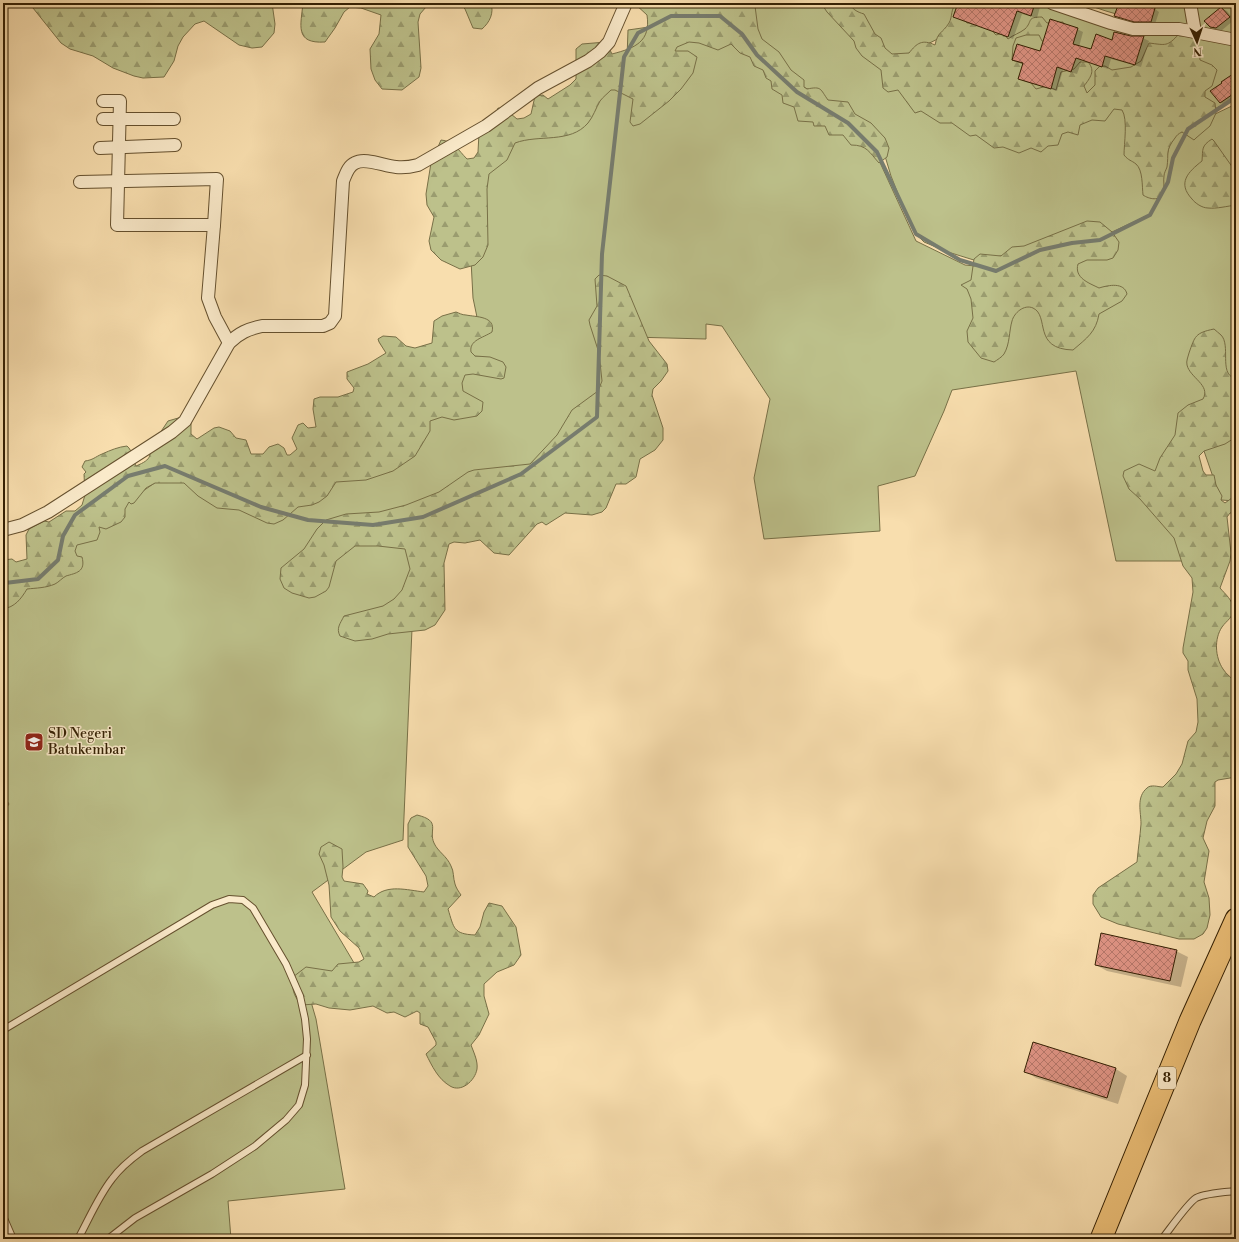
<svg xmlns="http://www.w3.org/2000/svg" width="1239" height="1242" font-family="'Libre Bodoni',serif">
  <style>
    .green { fill: #bdc18b; stroke: #787047 }
    .forest { fill: url(#forest-firs); stroke: #787047 }
    .shadow { fill: #0003 }
    .lines { fill: none; stroke-linecap: round; stroke-linejoin: round }
    .stream { stroke: #777c6e; stroke-width: 4 }
    .building { fill: url(#building-cross-hatch); stroke: #342003 }
    .service-casing { stroke: #65502e; stroke-width: 8 }
    .minor-casing { stroke: #65502e; stroke-width: 14 }
    .trunk-casing { stroke: #342003; stroke-width: 23 }
    .service { stroke: #faeaca; stroke-width: 6 }
    .minor { stroke: #faeaca; stroke-width: 12 }
    .trunk { stroke: #ecbf77; stroke-width: 21 }
    .labels { text-anchor: middle; dominant-baseline: central; stroke-width: 3; stroke-linejoin: round; paint-order: stroke }
    .shield { fill: #faeaca; stroke: #6f5d3f; stroke-width: 1 }
    .shield-label { font-size: 13px; font-weight: bold; fill: #342003 }
    .poi-label { font-size: 14px; fill: #342003; stroke: #faeaca; text-anchor: start }
  </style>
  <defs>
    <pattern id="forest-firs" width="22" height="20" patternUnits="userSpaceOnUse"><rect width="22" height="20" fill="#bdc18b"/><path d="M5 1l3.5 6h-7zM16 11l3.5 6h-7z" fill="#9a9c6f"/></pattern>
    <pattern id="building-cross-hatch" width="8" height="8" patternUnits="userSpaceOnUse"><rect width="8" height="8" fill="#df9485"/><path d="M0 0l8 8M0 8l8-8" fill="none" stroke="#b6786b"/></pattern>
  </defs>
  <rect width="100%" height="100%" fill="#f8deae"/>
  <filter id="stains"><feTurbulence type="fractalNoise" baseFrequency=".005" numOctaves="4"/><feColorMatrix values="0 0 0 0 .2 0 0 0 0 .09 0 0 0 0 .02 0 0 0 .5 -.17"/></filter>
  <radialGradient id="worn" r=".72"><stop offset=".6" stop-color="#630" stop-opacity="0"/><stop offset="1" stop-color="#630" stop-opacity=".3"/></radialGradient>
  <g class="green">
    <polygon points="718,3 836,3 929,106 1130,93 1158,195 1171,138 1181,129 1211,116 1236,104 1236,501 1221,500 1204,451 1185,451 1189,561 1116,561 1076,371 952,390 944,411 915,476 878,486 880,531 764,539 754,478 770,399 722,326 706,324 706,339 631,337 605,428 416,535 403,840 366,852 312,892 360,973 303,974 316,1019 345,1189 228,1201 231,1239 3,1239 3,813 9,804 3,795 3,588 169,473 236,506 478,322 473,298 471,260 481,177 513,138 615,84 626,85 628,30 670,24 738,42 838,120 877,156 916,241 965,265 975,266 1111,235 1133,224 1144,217 1112,232 977,261 948,252 924,242 919,237 908,219 891,176 882,146 816,93 795,83"/>
    <polygon points="842,3 1067,3 1088,11 1181,36 1176,62 1085,100 1017,90 958,29 893,61"/>
    <polygon points="1082,3 1236,3 1236,39 1187,28 1147,23 1106,11"/>
    <polygon points="1189,36 1236,45 1236,95 1223,105 1214,109 1199,90"/>
  </g>
  <g class="forest">
    <polygon points="29,3 272,3 275,24 274,33 262,47 252,48 239,45 204,21 195,24 183,37 178,46 174,61 164,77 143,78 134,76 113,68 93,56 70,49 61,43"/>
    <path d="M303,3H433L426,7L420,14L418,22L421,68L419,77L402,90L382,89L375,80L371,69L370,49L379,34L381,15L361,8L350,7L344,12L335,28L325,42C294,44 301,25 303,3Z"/>
    <path d="M459,3H491C494,13 490,22 482,29L473,28L465,9Z"/>
    <path d="M634,3H750L755,6L758,29L762,39L779,52L791,70L804,80V87L807,89C822,86 820,89 828,100L848,102L855,114L871,123L885,138L889,148L887,157L879,163C869,152 867,145 851,145L843,135H829L825,126H814L813,122L798,121L794,107L783,103L782,95L772,89L771,81L766,78L763,70L754,66L750,57L740,53L731,44L718,50L699,43L689,42L677,47L675,51H688L697,57L693,73L681,89L669,101L640,124L633,126L630,122L633,99L615,90H611C607,94 603,97 600,101C596,108 593,117 588,123C570,144 539,134 515,143L507,160L489,174L487,189L488,245L483,257L475,265L460,269L441,260L431,250L429,241L434,217L427,205L426,194L431,163L441,140C454,141 458,150 467,159L474,158L478,152L479,133L492,124L498,108L505,109L517,119L524,118L531,114L535,96L543,95L548,99L570,85L576,79V49L582,44L606,42L612,54C635,48 651,42 647,15Z"/>
    <path d="M821,3H849C852,9 857,12 864,14L875,34L881,38L885,48L892,54L909,53C917,43 922,39 935,45C938,31 942,34 949,23C953,16 950,9 957,3L963,7L961,15L967,23H975L989,13L994,33L996,35L1003,33L1008,39C1013,35 1020,33 1025,29C1033,21 1026,17 1042,17L1047,23L1063,22L1064,29L1048,43L1042,41L1039,35H1026L1016,38L1013,46L1012,60L1033,67L1031,83L1036,89L1047,86L1056,90L1061,72L1074,69L1080,62H1088C1096,71 1090,78 1084,86L1087,93L1095,85V71L1100,66H1105L1112,70L1131,67L1141,61L1149,43C1166,45 1167,47 1179,34C1198,33 1199,45 1200,60L1212,65L1217,70L1212,86L1205,91V97L1215,103L1216,113L1210,126L1196,138L1194,140L1182,132C1178,134 1177,135 1175,138C1165,151 1169,153 1167,167C1166,170 1164,173 1164,176C1163,181 1165,187 1163,192C1160,202 1149,199 1143,195C1142,186 1143,170 1136,164C1131,160 1129,161 1124,155C1124,144 1128,119 1122,110L1114,109L1105,121L1092,120L1080,125L1078,135L1068,132L1062,134L1058,145L1048,146L1041,152L1031,148L1019,153L1003,147L994,148L976,135L970,136L952,123H940L921,111L915,113L898,90L888,92L883,88L881,70L862,56L856,48L854,41L827,12Z"/>
    <path d="M1212,139L1214,141L1233,168L1236,169V205C1228,206 1216,209 1208,208C1202,208 1195,203 1192,199C1177,183 1188,172 1202,161C1203,149 1201,146 1212,139Z"/>
    <path d="M1087,221L1100,222L1112,232L1119,242L1118,250L1113,258L1107,260H1087L1078,264C1074,278 1089,283 1099,288C1109,285 1124,282 1127,294L1122,301L1099,314C1096,332 1087,338 1073,350C1032,349 1050,316 1033,308C1024,304 1014,313 1012,321C1009,331 1010,344 1004,354C1002,357 997,360 994,362L981,358L968,342L967,331L973,318L971,299L967,289L961,285L971,280L974,259L980,254L1001,256L1012,247L1024,246Z"/>
    <path d="M599,275L607,276L626,286L649,341L667,364L668,371L661,381L653,389L652,395L663,428V440L655,450L640,459L636,477L626,484H616L606,508L602,512L592,515L565,513L546,525L542,522L537,524L509,555L494,553L480,540L465,543L454,542L449,544L444,563L445,610L435,625L425,630L388,634L372,639L355,641L340,636C336,628 340,624 344,616L383,606L394,599L402,590L410,569L405,549L378,546H355L336,561L329,587L326,591L315,597L309,598L292,593L284,588L280,579L281,568L304,549L317,529L326,520L346,514L379,512L406,505L439,492L468,472L474,470L530,464L557,435L572,410L598,391L602,381L599,353L590,325L589,320L597,306L595,279Z"/>
    <path d="M456,312C459,313 462,315 466,315C476,317 496,316 492,332C483,338 469,340 471,352L475,356L490,357L503,362L506,367L504,378L501,379L473,374L465,375L462,383L463,391L483,402L482,411L477,416L454,420L442,417L430,421V431L415,456L393,471L366,480L336,482L327,496L319,502L312,505L298,507L283,520L274,524L267,523L239,510L217,508L198,496L184,483H155L146,488L134,503L131,504L129,502L125,509V517L121,522L106,529L99,527L100,532L97,540L77,545L75,551L77,556L82,557C86,572 76,573 66,576C62,578 59,582 55,584C46,588 36,588 27,589C21,599 15,607 3,609V560L12,559L16,562L27,559L26,535L29,529L44,521L49,522L66,511H75L82,505L85,495L84,474L86,472L82,467L85,461C93,460 95,457 102,454C111,450 118,447 127,446C133,451 132,459 136,466C153,459 150,456 151,439H156L168,421L185,416L191,418V434L197,439L214,428L219,427L230,431L236,438L246,440L251,454H263L269,447L278,444L284,448L287,455H290L297,449L292,438L298,425L303,423L308,428L316,427L313,409L314,399L320,397H338L353,392L354,388L347,379V372L368,364L386,353L379,342L378,339L383,336L396,337L406,346L415,348L432,343L434,321L442,316Z"/>
    <path d="M1214,329C1216,331 1219,333 1221,335C1231,345 1219,373 1234,378L1236,376V437L1225,444L1204,451L1199,456L1203,471L1206,475H1214L1216,485L1222,496L1221,500L1225,503L1236,495V512L1230,513L1227,517L1231,553L1230,561L1220,588C1225,594 1233,600 1233,609C1233,618 1227,620 1222,627C1214,639 1215,657 1223,669C1226,674 1232,678 1236,683V777L1218,780L1215,782V806L1207,821L1203,838L1209,851L1204,882L1209,898L1210,915L1207,928L1203,934L1194,939H1179L1118,924L1101,917L1093,904V895L1098,888L1137,862C1138,850 1140,837 1141,824C1141,812 1136,797 1147,788C1151,784 1158,787 1163,787L1176,774L1182,764L1188,741L1196,732L1198,722L1197,699L1188,670V661L1183,653V648L1193,592L1192,578L1183,566L1174,538L1140,499L1129,489L1123,476L1124,471L1139,464L1155,471L1160,458L1175,435L1178,413L1188,405L1203,399C1211,385 1190,378 1187,365C1186,361 1188,357 1189,353C1195,336 1195,333 1214,329Z"/>
    <path d="M417,815C442,821 428,830 434,843C438,852 447,856 451,866C454,871 453,878 455,884C456,888 459,892 461,895L448,909C454,928 453,934 475,935L480,927L484,912L489,903L502,906L516,927L521,955L514,965L497,972L484,984V996L489,1014L479,1035L471,1045C474,1053 478,1061 477,1069C475,1081 461,1093 450,1086C438,1079 432,1066 426,1054L436,1045V1042L428,1027L420,1024V1013L417,1011L405,1017L394,1012L387,1013L373,1006L350,1010L329,1008L316,1004L301,1005C293,994 292,990 293,977L306,967L332,971L338,964L359,962L364,959L359,948L340,931L331,917L329,885L324,865L319,854L321,847L329,842L342,849L343,867L342,877L344,881L363,884L368,891L367,894L374,897C387,884 407,890 424,892L428,886L426,876L408,847V824L411,818Z"/>
  </g>
  <g class="shadow">
    <polygon points="959,3 1034,3 1040,7 1037,18 1022,14 1013,39 960,19"/>
    <polygon points="1120,3 1127,3 1142,8 1155,9 1159,12 1155,24 1140,24 1120,18 1115,16"/>
    <polygon points="1226,3 1236,3 1231,6"/>
    <polygon points="1221,8 1227,11 1234,20 1221,31 1216,30 1210,27"/>
    <polygon points="1077,29 1083,32 1079,47 1091,51 1113,41 1131,37 1143,38 1149,41 1141,67 1111,59 1108,69 1082,60 1077,74 1063,70 1057,91 1026,82 1020,79 1024,64 1013,59 1041,52"/>
    <polygon points="1236,72 1236,98 1226,105 1221,103 1212,91"/>
    <polygon points="1176,951 1188,957 1181,987 1107,971 1096,965"/>
    <polygon points="1034,1043 1116,1069 1127,1076 1118,1104 1036,1078 1025,1071"/>
  </g>
  <g class="lines">
    <polyline class="stream" points="3,596 5,583 38,579 58,560 63,536 75,515 128,476 165,466 261,507 308,520 373,525 423,517 521,474 597,417 602,254 624,57 638,33 671,16 720,16 742,34 757,55 797,92 848,123 877,152 916,234 960,260 996,271 1040,250 1072,243 1100,240 1150,215 1168,182 1173,158 1188,129 1236,97"/>
  </g>
  <g class="building">
    <polygon points="958,3 1035,3 1031,16 1017,11 1008,37 953,17"/>
    <polygon points="1119,3 1130,3 1141,7 1142,4 1155,8 1151,22 1134,22 1114,16"/>
    <polygon points="1221,7 1230,17 1216,28 1210,27 1204,21"/>
    <polygon points="1050,19 1078,28 1073,44 1091,49 1096,34 1112,40 1114,32 1131,36 1144,36 1135,65 1105,56 1102,67 1076,58 1071,72 1057,67 1051,89 1018,79 1023,63 1012,60 1017,44 1040,51"/>
    <polygon points="1236,72 1236,92 1220,103 1210,91 1222,83 1221,82"/>
    <polygon points="1101,933 1177,950 1170,981 1095,965"/>
    <polygon points="1033,1042 1116,1068 1107,1098 1024,1072"/>
  </g>
  <g class="lines">
    <defs>
      <g id="service">
        <polyline points="3,1030 212,905 229,899 243,900 253,908 286,964 300,996 305,1019 307,1039 305,1085 299,1105 286,1120 255,1146 212,1174 135,1218 108,1239"/>
        <polyline points="3,1216 13,1239"/>
        <path d="M78,1239C89,1219 98,1197 112,1179C120,1168 131,1159 142,1151L307,1055"/>
        <path d="M1162,1239C1170,1229 1187,1204 1196,1198C1205,1193 1225,1192 1236,1191"/>
      </g>
      <g id="minor">
        <polyline points="1052,3 1111,23 1133,29 1179,29 1236,40"/>
        <polyline points="1190,3 1195,32"/>
        <polyline points="103,101 120,101 117,225 214,225 208,298 215,317 229,343"/>
        <polyline points="103,119 174,119"/>
        <polyline points="100,148 175,145"/>
        <polyline points="80,182 217,179 214,225"/>
        <path d="M3,530L22,525L48,512L172,432L185,421L229,343C239,333 248,329 262,326H323L330,323L335,316L343,181C346,174 348,166 355,163C365,157 384,166 396,167C403,168 410,167 418,165L486,126L538,88L588,61L600,52L609,42L626,3"/>
      </g>
      <polyline id="trunk" points="1101,1239 1190,1021 1236,919"/>
    </defs>
    <use href="#service" class="service-casing"/>
    <use href="#minor" class="minor-casing"/>
    <use href="#trunk" class="trunk-casing"/>
    <use href="#service" class="service"/>
    <use href="#minor" class="minor"/>
    <use href="#trunk" class="trunk"/>
  </g>
  <defs>
    <symbol id="school-square" viewBox="-11 -11 22 22"><rect x="-9" y="-9" width="18" height="18" rx="4" fill="#8f2418" stroke="#faeaca"/><path d="M0-5L7-2L0 1L-7-2ZM-4 1L0 2.5L4 1V4Q0 6-4 4Z" fill="#fff"/></symbol>
  </defs>
  <g fill-rule="evenodd">
    <use href="#school-square" x="23" y="731" width="22" height="22"/>
  </g>
  <g class="labels">
    <rect class="shield" x="1158" y="1067" width="18" height="22" rx="3"/>
    <g class="shield-label">
      <text x="1167" y="1078">8</text>
    </g>
    <g class="poi-label">
      <text x="48" y="734">SD Negeri<tspan x="48" dy="16">Batukembar</tspan></text>
    </g>
  </g>
  <rect width="1239" height="1242" fill="none" stroke="#f8deae" stroke-width="16"/>
  <rect x="4" y="4" width="1231" height="1234" fill="none" stroke="#342003" stroke-width="2"/>
  <rect x="8" y="8" width="1223" height="1226" fill="none" stroke="#342003"/>
  <g transform="translate(1197 42) rotate(177)" stroke="#faeaca" stroke-width="3" paint-order="stroke">
  <path d="M0-3L7 15L0 10L-7 15Z" fill="#342003"/>
  <text y="-6" font-size="11" font-weight="bold" text-anchor="middle" fill="#342003">N</text>
  </g>
  <rect width="100%" height="100%" filter="url(#stains)"/>
  <rect width="100%" height="100%" fill="url(#worn)"/>
</svg>
